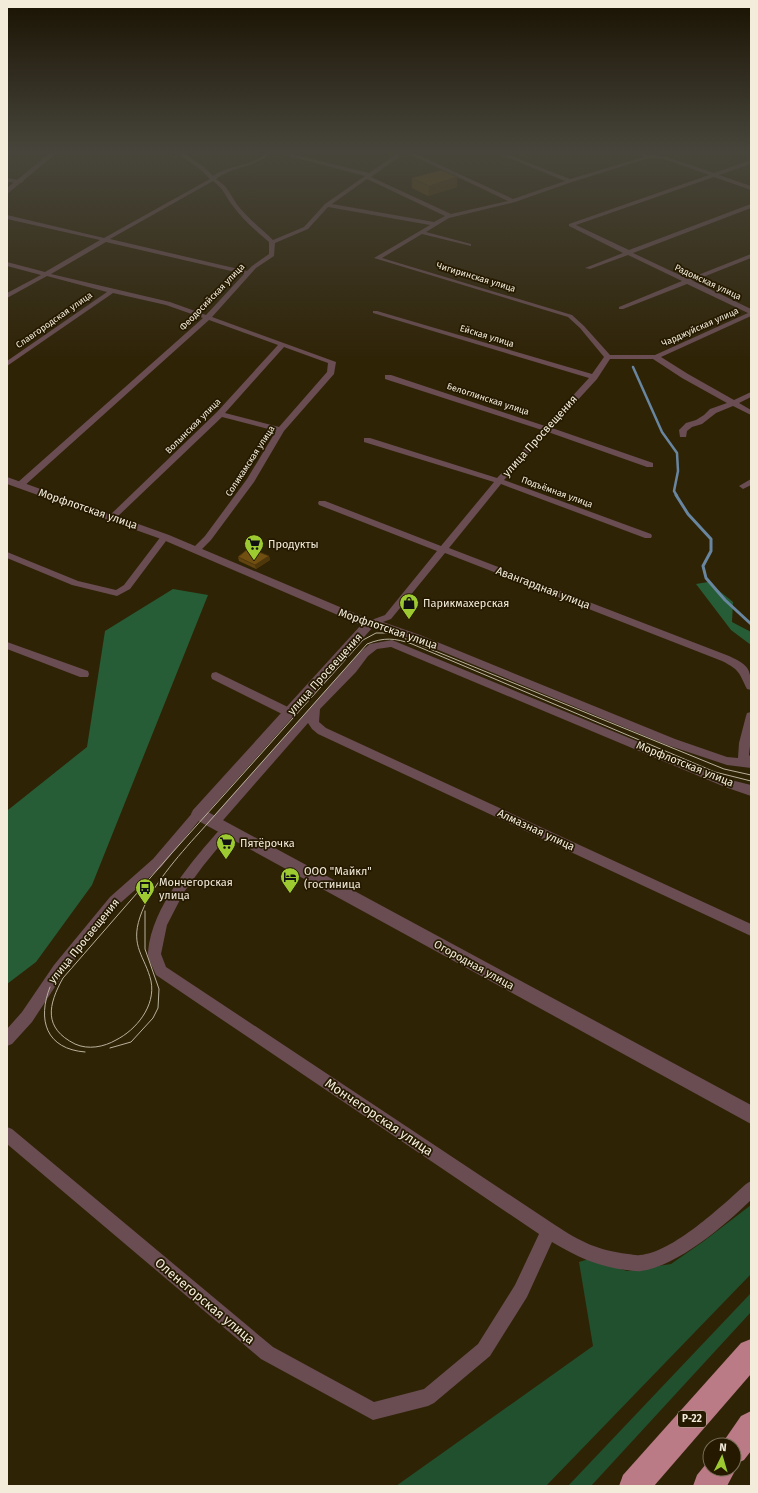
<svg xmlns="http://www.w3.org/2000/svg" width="758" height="1493" font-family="'Fira Sans',sans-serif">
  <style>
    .green { fill: #21502e }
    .forest { fill: #265d36 }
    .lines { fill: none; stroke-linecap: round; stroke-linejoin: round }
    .stream-far1 { stroke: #6986a0; stroke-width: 2.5 }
    .stream { stroke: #6986a0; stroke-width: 3 }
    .minor { fill: #694d52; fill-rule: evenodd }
    .tertiary { fill: #694d52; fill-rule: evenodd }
    .trunk { fill: #ba7a86; fill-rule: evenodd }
    .tram { stroke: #b9b19c; stroke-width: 1 }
    .wall { fill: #61440f }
    .shaded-wall { fill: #4f370c }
    .building { fill: #714f11; stroke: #4f370c }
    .labels { text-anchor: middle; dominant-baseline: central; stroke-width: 3.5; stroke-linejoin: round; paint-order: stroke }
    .far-street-label { font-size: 9px; fill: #f3ecdb; stroke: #251a00 }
    .shield { fill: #251a00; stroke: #b5ad99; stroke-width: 1 }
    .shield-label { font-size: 10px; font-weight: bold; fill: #f3ecdb }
    .street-label { font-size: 11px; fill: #f3ecdb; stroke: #251a00 }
    .poi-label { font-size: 11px; fill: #f3ecdb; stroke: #251a00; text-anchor: start }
    .near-street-label { font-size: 13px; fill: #f3ecdb; stroke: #251a00 }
  </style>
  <rect width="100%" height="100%" fill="#2f2306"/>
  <g class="green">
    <polygon points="751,1205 751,1274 546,1486 396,1486 593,1346 579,1262 589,1259 627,1271 671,1264 704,1241"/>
    <polygon points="751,1293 751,1312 591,1486 568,1486"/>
  </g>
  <g class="forest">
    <polygon points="708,582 733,602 732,622 751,632 751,645 731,630 696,584"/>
    <polygon points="173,589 208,595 92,885 36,962 7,984 8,810 87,747 105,631"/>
  </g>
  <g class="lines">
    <polyline class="stream-far1" points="633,367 662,432 677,453 678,471 674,491 677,496"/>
    <polyline class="stream" points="676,495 688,514 711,539 711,551 703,566 706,578 725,600 751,624"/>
    <g class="minor">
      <path d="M170,152H182L205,168L213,176C227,166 244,167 258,159C264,156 265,152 272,152C257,167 233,166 216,179C228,187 229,192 236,203C246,217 261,228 273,240L304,227L325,204L365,176L274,152H283L369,173L395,155L393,152H398L400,156L371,177L451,214L508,201L405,152H412L513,199L565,181L494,152H501L570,179L644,157L634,152C639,152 645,155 650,155C656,154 661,152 667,152L657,156L667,157L714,173L751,160V164L719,175L751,186V190L714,177L576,225L629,250L751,204V208L633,253L688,279L751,254V258L693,281L751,309V316L661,357L688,374L734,400L751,392V397L739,403L751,410V415L733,406L716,413L702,424L692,427L687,431L686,437H680L679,430L686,423L696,420L704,415L710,409L727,403L682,378L653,359H610L597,379L552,428L653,463V467H647L548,432L504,480L651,534L652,536L651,538H645L501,484L449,548L729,656C749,665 751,669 751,690L747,689C739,673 740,670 722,661L445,553L391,619L383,622L420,635L675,739L727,757L738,758L739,743L746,716L747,713L751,712V737L749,755L751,757V768L727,765L667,745L412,639L385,629L366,626L364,624L366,622L385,615L437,551L319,505L318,503L319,501H325L441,546L494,482L364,442V438H370L497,478L542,430L385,379V375H391L545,426L589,378L373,313V311H377L592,374L604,357L580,328L568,317L374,258L430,225L328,207L308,229L275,243L274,256L256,268L212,317L336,362L334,374L284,431L254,482L211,540L199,552H193L191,550L205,536L247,479L276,431L222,417L115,519H109L108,517L217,412L278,345L209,320L23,487H17L16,485L17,483L203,318L166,305L113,293L7,366V361L107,292L47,276L7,298V293L41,275L7,266V262L45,272L100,240L7,219V215L104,238L210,179L201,170L179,154ZM649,158L664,159L709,175L569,224V226L623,253L585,268L590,269L628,255L682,281L619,307V309H623L687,284L748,313L655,355H610L584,326L572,315L382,258L422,234L471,246V244L426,232L449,218L515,202L572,182ZM367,179L445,216L434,222L332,204ZM213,181C224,189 225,196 233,206C243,220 256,231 269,242V254L252,266L247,271L110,239ZM106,242L244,274L206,315L170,302L51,274ZM284,347L328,363L327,372L279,427L225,413Z"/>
      <polygon points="7,178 24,181 21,183 7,182"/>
      <polygon points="751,479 751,485 743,489 739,486"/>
      <polygon points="165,534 169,537 130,589 117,596 72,585 7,558 7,552 78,581 116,590 124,585 162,535"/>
      <polygon points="392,640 731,780 751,785 751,796 725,787 391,647 377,649 368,656 356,672 320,709 319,722 326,728 751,924 751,936 318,734 312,729 308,723 218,826 214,828 210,826 208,823 210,820 360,652 370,644"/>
      <polygon points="7,642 88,671 89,674 88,677 80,677 7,649"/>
      <polygon points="216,672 294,710 295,713 294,716 286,716 212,679 211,676 212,673"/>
      <polygon points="198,809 202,811 204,814 202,817 161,867 118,905 64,973 32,1022 12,1044 7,1046 7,1029 22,1012 54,965 110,897 153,859 194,811"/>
      <path d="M226,825L230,827L232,830L230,833L203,866L184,892L167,925L161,954L166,967L555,1225C581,1242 597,1250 628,1254C632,1254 636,1256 640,1255C672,1253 723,1205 746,1184L751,1181V1200C725,1225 678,1266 641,1271C636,1272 631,1270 626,1270C599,1267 575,1256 552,1242L527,1297L490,1356L434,1403L428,1406L373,1420L261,1359L7,1144V1127L12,1129L273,1347L374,1402L424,1389L478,1344L515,1285L539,1234L156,975C154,969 147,959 148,952C152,906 193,860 222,827Z"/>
    </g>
    <g class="tertiary">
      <polygon points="51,152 58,152 7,194 7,188"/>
      <polygon points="7,477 169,535 373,621 375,624 373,627 208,812 751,1105 751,1124 193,818 191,814 193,810 361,625 161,539 7,484"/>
    </g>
    <g class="trunk">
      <polygon points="751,1339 751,1374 654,1486 619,1486 623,1475 741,1343"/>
      <polygon points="751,1411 751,1451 744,1460 734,1465 736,1469 727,1486 693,1486 697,1475 710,1459 710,1469 734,1469 734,1445 721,1445 741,1416"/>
    </g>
    <g class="tram">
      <path d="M751,775L724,769L391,633H376L363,640L171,854L63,978C48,1005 43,1028 75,1044C88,1050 104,1047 116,1040C136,1030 156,1006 151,981C145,956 130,947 140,917C149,889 179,855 199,833L367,644C384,637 395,638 412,644L715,772L751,781"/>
      <path d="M50,987C37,1020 46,1049 85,1052"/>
      <polyline points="110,1048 131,1042 153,1018 158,1008 159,989 145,949 145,911"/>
    </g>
  </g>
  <g class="wall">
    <polygon points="457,177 457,187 428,196 412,188 412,178"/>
    <polygon points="269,556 270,560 256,569 239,561 238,557"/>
  </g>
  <g class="shaded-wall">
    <polygon points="457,177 457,187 428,196 429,186"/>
    <polygon points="269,556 270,560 256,569 255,565"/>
  </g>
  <g class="building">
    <polygon points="441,170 457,177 429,186 412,178"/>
    <polygon points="249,548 269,556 255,565 238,557"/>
  </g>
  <linearGradient id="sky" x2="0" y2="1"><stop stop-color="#1a1303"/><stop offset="0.42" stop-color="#47453b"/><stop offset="1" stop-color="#47453b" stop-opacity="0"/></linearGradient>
  <rect width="758" height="361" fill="url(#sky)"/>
  <defs>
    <symbol id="supermarket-pin" viewBox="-11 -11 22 30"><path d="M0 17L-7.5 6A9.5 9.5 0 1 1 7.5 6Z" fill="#9dca30" stroke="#251a00"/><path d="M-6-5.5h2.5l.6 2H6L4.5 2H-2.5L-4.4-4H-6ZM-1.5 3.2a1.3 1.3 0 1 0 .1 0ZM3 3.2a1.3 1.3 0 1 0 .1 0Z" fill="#111"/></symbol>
    <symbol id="shop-pin" viewBox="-11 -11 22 30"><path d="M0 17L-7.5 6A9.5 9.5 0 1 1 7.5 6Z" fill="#9dca30" stroke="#251a00"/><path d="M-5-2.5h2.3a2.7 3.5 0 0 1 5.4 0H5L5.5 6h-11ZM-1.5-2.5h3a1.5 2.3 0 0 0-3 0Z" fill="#111"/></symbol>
    <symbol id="hotel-pin" viewBox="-11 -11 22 30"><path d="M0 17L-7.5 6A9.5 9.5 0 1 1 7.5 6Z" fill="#9dca30" stroke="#251a00"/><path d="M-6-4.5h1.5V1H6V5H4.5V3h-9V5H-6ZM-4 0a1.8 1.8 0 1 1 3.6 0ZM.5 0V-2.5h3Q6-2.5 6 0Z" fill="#111"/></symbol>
    <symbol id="bus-pin" viewBox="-11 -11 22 30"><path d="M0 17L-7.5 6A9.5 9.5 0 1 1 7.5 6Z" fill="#9dca30" stroke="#251a00"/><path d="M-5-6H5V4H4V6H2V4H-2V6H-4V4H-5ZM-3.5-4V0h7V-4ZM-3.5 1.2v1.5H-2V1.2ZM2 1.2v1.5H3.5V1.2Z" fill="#111"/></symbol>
  </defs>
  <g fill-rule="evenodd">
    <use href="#supermarket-pin" x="243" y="533" width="22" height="30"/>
    <use href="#shop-pin" x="398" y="592" width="22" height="30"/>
    <use href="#supermarket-pin" x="215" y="832" width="22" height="30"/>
    <use href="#hotel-pin" x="279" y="866" width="22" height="30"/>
    <use href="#bus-pin" x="134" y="877" width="22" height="30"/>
  </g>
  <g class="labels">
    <g class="far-street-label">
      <text transform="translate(476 277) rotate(17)">Чигиринская улица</text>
      <text transform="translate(708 282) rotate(25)">Радомская улица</text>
      <text transform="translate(212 297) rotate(-46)">Феодосийская улица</text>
      <text transform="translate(54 320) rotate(-35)">Славгородская улица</text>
      <text transform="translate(700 327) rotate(-24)">Чарджуйская улица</text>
      <text transform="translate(487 336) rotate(17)">Ейская улица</text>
      <text transform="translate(488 399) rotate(18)">Белоглинская улица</text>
      <text transform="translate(193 426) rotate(-45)">Волынская улица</text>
      <text transform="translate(250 461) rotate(-57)">Соликамская улица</text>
      <text transform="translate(557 492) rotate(20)">Подъёмная улица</text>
    </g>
    <rect class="shield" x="678" y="1411" width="28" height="16" rx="3"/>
    <g class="shield-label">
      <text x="692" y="1419">Р-22</text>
    </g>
    <g class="street-label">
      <text transform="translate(540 436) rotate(-48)">улица Просвещения</text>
      <text transform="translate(88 509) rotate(19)">Морфлотская улица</text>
      <text transform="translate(543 588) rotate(21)">Авангардная улица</text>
      <text transform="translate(388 629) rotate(19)">Морфлотская улица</text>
      <text transform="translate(325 674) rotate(-48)">улица Просвещения</text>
      <text transform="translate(685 764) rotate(22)">Морфлотская улица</text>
      <text transform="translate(536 830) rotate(25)">Алмазная улица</text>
      <text transform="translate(84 941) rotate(-51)">улица Просвещения</text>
      <text transform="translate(474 965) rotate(29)">Огородная улица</text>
    </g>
    <g class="poi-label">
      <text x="268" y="544">Продукты</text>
      <text x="423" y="603">Парикмахерская</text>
      <text x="240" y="843">Пятёрочка</text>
      <text x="304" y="871">ООО "Майкл"<tspan x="304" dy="13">(гостиница</tspan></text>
      <text x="159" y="882">Мончегорская<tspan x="159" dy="13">улица</tspan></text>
    </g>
    <g class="near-street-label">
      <text transform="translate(379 1117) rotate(34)">Мончегорская улица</text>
      <text transform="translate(205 1301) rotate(40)">Оленегорская улица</text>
    </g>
  </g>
  <rect width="758" height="1493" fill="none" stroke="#f3ecdb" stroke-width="16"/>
  <g transform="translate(722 1457) rotate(5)"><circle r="19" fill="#251a00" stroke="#776e58"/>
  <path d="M0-3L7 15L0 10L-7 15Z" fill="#9dca30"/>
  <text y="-6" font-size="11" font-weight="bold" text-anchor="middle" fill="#f3ecdb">N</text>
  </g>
</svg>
